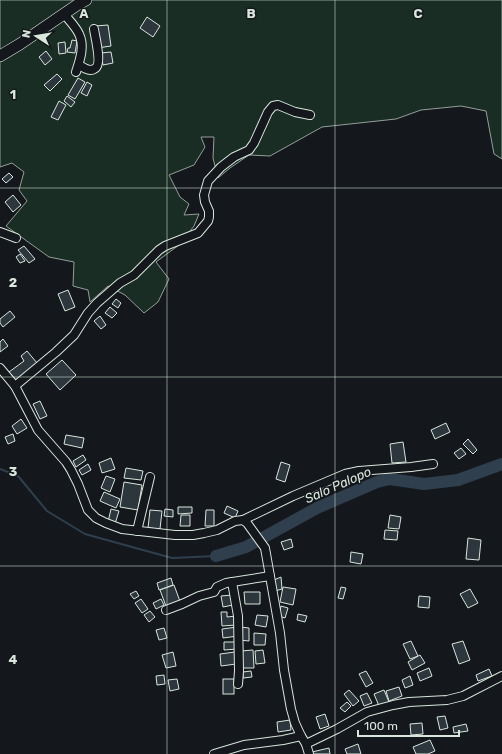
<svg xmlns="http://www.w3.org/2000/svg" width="502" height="754" font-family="Rubik,sans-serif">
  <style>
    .green { fill: #1a2d24; stroke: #939e99 }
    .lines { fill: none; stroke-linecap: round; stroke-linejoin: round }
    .stream { stroke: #2f3f4d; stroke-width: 2 }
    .river { stroke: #2f3f4d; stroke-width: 12 }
    .building { fill: #2c363c; stroke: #d8e6dc }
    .minor-casing { stroke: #d8e6dc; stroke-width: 10 }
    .highway-casing { stroke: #d8e6dc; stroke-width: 12 }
    .minor { stroke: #14181c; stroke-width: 8 }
    .highway { stroke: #14181c; stroke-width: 11 }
    .grid { fill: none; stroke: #d8e6dc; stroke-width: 1; stroke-opacity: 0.55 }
    .labels { text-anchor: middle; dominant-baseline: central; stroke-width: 3; stroke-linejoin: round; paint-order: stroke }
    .water-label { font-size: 13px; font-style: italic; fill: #d8e6dc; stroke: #14181c }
    .grid-label { font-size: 13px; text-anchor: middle; font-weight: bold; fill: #d8e6dc; stroke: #14181c; stroke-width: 3; stroke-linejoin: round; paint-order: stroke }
  </style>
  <rect width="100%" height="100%" fill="#14181c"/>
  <polygon class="green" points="0,0 502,0 502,159 494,154 486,111 461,106 421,110 396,119 322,127 270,156 249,155 230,168 218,178 213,158 214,137 201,137 205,147 194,165 169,175 180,197 189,204 184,215 199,214 194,226 179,245 156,262 169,279 158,302 144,313 125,295 108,286 90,302 88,290 73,286 74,262 49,257 6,226 27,201 19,190 24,172 12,163 0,167"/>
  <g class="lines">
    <polyline class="stream" points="0,469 18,476 47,511 85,534 172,558 216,556"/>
    <polyline class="river" points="216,556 246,547 317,508 377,482 390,479 424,484 458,480 502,464"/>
  </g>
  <g class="building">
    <polygon points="147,17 160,26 153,37 140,28"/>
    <polygon points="108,25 111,46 97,48 95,26"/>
    <polygon points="72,40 77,41 75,53 67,52 68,48 70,48"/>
    <polygon points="65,42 66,53 59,54 58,43"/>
    <polygon points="46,51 52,59 45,65 39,57"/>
    <polygon points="111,52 113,63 103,65 101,53"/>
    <polygon points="57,74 62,79 50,91 44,85"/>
    <polygon points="78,78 85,82 75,99 68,95"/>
    <polygon points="87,82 92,85 87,96 81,93"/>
    <polygon points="67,96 75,102 71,107 64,101"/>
    <polygon points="59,101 66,105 58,120 51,117"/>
    <polygon points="9,173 13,177 6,183 2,179"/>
    <polygon points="13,195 21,205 13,212 5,202"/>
    <polygon points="24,246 35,259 29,263 18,250"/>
    <polygon points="20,254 25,261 20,263 16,257"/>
    <polygon points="68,290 75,307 65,311 58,294"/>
    <polygon points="116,299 121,303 118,308 112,304"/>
    <polygon points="110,307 117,313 112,318 105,313"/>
    <polygon points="10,311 15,317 3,327 0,323 0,319"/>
    <polygon points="100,316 106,325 101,329 94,321"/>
    <polygon points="3,339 8,346 0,352 0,342"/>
    <polygon points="27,351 37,363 16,380 9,372 24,361 21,356"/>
    <polygon points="62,360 76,375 60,390 46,374"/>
    <polygon points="40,401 47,416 40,419 33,404"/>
    <polygon points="21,419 27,428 17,434 12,426"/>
    <polygon points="446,423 450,432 435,439 431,430"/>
    <polygon points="13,434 15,441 8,444 5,437"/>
    <polygon points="66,435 84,438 82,448 64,444"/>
    <polygon points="468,439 477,450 473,454 463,444"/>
    <polygon points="403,442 406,462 392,463 390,444"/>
    <polygon points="461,448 466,454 459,459 454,453"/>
    <polygon points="83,455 86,460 76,467 73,461"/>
    <polygon points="111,458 115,469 102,473 99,463"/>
    <polygon points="281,462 290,465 285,482 276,479"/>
    <polygon points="88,464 91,470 82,475 79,470"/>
    <polygon points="126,468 143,471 141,480 124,478"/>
    <polygon points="106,476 115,479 110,492 101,488"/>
    <polygon points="124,482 142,485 138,510 120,507"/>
    <polygon points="104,492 120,499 116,508 100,501"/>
    <polygon points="227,506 238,511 235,518 224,513"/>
    <polygon points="178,507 192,507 192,513 178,514"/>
    <polygon points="111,509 119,511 115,524 108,522"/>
    <polygon points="165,509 173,510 173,517 164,516"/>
    <polygon points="150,510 162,511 160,529 148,528"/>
    <polygon points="206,510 214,510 214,526 205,526"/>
    <polygon points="181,515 190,515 190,526 180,526"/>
    <polygon points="390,515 401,517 399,529 388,528"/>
    <polygon points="385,530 398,531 397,540 384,539"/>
    <polygon points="468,538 481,540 479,560 466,559"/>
    <polygon points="291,539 293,547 284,550 281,542"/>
    <polygon points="351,552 363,554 361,564 350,562"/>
    <polygon points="281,577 282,589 275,591 274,580"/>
    <polygon points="171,578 173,585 159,590 157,583"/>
    <polygon points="174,585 181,604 167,609 160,590"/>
    <polygon points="283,587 296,589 293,605 280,602"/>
    <polygon points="341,587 346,588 343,599 338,598"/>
    <polygon points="470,589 478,603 468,608 460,594"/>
    <polygon points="136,591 139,596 134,599 130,594"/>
    <polygon points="244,592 260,592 260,604 245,604"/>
    <polygon points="232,595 233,605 223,607 221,596"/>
    <polygon points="419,596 430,597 429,608 418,607"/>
    <polygon points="141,599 148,609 142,613 135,603"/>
    <polygon points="161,599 164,605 156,609 153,603"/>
    <polygon points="281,606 288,608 285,618 279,616"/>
    <polygon points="150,611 155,617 149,622 144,615"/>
    <polygon points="221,612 227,612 227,617 236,616 236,625 222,626"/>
    <polygon points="298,614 307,616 305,622 297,620"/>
    <polygon points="257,615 268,616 266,627 255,625"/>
    <polygon points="237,627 238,636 223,638 222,629"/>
    <polygon points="240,627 249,628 249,641 239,640"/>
    <polygon points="164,628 167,638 159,640 156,630"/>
    <polygon points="254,633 266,634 265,645 254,645"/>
    <polygon points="411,641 418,656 410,659 403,644"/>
    <polygon points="463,641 470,660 459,664 452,644"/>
    <polygon points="224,642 236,642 237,649 224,650"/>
    <polygon points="253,650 254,668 242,668 241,651"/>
    <polygon points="263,650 265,663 256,664 255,651"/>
    <polygon points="173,652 176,666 166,668 162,655"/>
    <polygon points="235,652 236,664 221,666 220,654"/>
    <polygon points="420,655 425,663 412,670 408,662"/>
    <polygon points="429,668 432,676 420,681 417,673"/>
    <polygon points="489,669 492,676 478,681 476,675"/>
    <polygon points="251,671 252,677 243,678 243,672"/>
    <polygon points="366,671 373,683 366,687 359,674"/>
    <polygon points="164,675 165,684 157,685 156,676"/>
    <polygon points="410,676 413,685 405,688 402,680"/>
    <polygon points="177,679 179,689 170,691 168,680"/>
    <rect x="223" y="679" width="11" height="15"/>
    <polygon points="399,687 402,696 389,701 386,691"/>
    <polygon points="349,690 359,701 353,706 344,694"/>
    <polygon points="384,690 389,702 379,706 374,694"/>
    <polygon points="367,693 372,703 364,706 360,696"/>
    <polygon points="347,702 351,706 345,712 340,708"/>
    <polygon points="325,714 329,726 320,729 316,717"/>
    <polygon points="445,716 448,728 440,730 437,717"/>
    <polygon points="290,720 291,730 278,732 277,722"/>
    <polygon points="422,723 423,734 411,735 410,724"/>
    <polygon points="466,724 468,731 454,733 453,727"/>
    <polygon points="430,740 435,751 428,754 416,754 413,747"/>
    <polygon points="358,744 361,754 347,754 345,749"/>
    <polygon points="329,748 330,754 312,754 312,752"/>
  </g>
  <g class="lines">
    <defs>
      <g id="minor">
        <path d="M64,14C69,20 76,27 79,34C85,46 80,60 76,72"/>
        <path d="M79,65C83,67 89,72 94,69C103,66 95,37 94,29"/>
        <polyline points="0,232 16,238"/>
        <polyline points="0,368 15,386 38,430 66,462 71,470 78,484 88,510 96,518 106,523 122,529 175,535 193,535 204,533 217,530 235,521 243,520 247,523 265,548 280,633 284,670 291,709 295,723 301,736 306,744 309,754"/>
        <polyline points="15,386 56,352 74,335 88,313 97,303 120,283 134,275 159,250 165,246 198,233 208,221 209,217 209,211 205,202 204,195 208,181 221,167 234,157 249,150 254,143 268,112 273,106 278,105 295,112 310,115"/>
        <polyline points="243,520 293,496 345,474 359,471 411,467 433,464"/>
        <polyline points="137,531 150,477"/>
        <polyline points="232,582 238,616 239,671 238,684"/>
        <polyline points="166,610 182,604 199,596 214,592 217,587 226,583 270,576"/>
        <polyline points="306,744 337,729 367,712 393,705 409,702 447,700 463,696 502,676"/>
        <polyline points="214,754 244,745 283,740 301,736"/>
      </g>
      <polyline id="highway" points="0,56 20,44 77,5 86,0"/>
    </defs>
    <use href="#minor" class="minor-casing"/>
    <use href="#highway" class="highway-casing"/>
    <use href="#minor" class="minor"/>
    <use href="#highway" class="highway"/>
  </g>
  <path class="grid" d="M167,0V754M335,0V754M0,188H502M0,377H502M0,566H502"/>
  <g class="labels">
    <g class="water-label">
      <text transform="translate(338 485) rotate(-24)">Salo Palopo</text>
    </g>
  </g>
  <g class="grid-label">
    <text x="84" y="18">A</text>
    <text x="251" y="18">B</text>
    <text x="418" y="18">C</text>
    <text x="13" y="99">1</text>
    <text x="13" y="287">2</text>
    <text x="13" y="476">3</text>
    <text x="13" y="664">4</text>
  </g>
  <g transform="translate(36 36) rotate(282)" stroke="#14181c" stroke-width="3" paint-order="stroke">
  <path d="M0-3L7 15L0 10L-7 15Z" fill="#d8e6dc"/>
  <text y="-6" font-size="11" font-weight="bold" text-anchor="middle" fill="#d8e6dc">N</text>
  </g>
  <path d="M358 730v6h101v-6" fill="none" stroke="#d8e6dc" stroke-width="2"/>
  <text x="364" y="730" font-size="12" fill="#d8e6dc" stroke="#14181c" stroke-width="3" paint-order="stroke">100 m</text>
</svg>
